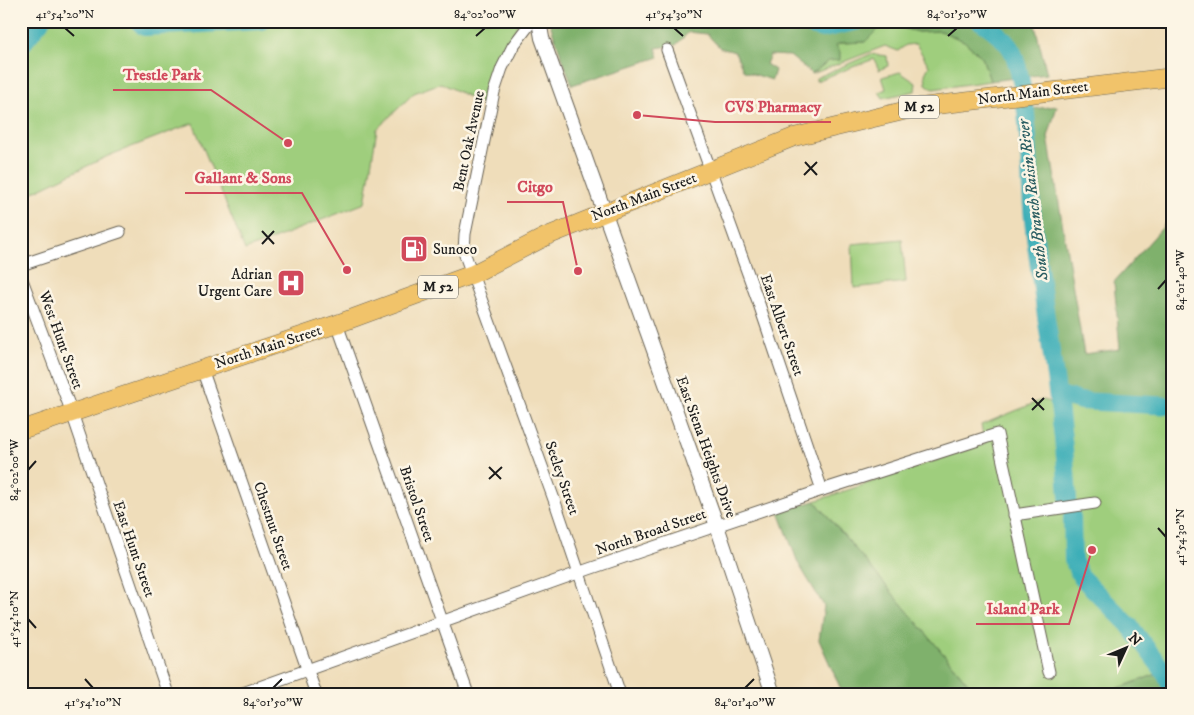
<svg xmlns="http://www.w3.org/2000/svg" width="1194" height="715" font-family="'IM FELL DW Pica',serif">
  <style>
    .green { fill: #9fce7d; stroke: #5e754c }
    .forest { fill: #7fb16c; stroke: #4e6644 }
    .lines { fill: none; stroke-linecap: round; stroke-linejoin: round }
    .river { stroke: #3eafb8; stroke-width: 18 }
    .minor-casing { stroke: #666053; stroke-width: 13 }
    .tertiary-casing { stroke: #666053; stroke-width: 16 }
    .primary-casing { stroke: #666053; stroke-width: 19 }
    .minor { stroke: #fff; stroke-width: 11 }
    .tertiary { stroke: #fff; stroke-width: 14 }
    .primary { stroke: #f1c36a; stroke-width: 18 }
    .ticks { fill: none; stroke: #1c1c1c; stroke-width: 2 }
    .labels { text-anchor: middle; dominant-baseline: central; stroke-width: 5; stroke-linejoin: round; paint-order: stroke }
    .shield { fill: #fcf5e5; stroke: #5f5d58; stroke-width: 1 }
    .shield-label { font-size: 14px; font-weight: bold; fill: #1c1c1c }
    .street-label { font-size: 15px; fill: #1c1c1c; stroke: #fcf5e5 }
    .poi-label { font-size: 15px; fill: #1c1c1c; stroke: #fcf5e5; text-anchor: start }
    .water-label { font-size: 16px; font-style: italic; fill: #2b5e62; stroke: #fcf5e5 }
    .leader { fill: none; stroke: #d1495b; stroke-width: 2 }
    .callout-dot { fill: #d1495b; stroke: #fcf5e5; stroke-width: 2 }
    .callout-label { font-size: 16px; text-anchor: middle; font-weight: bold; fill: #d1495b; stroke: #fcf5e5; stroke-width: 5; stroke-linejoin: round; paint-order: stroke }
    .neatline { fill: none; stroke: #1c1c1c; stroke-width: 2 }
    .ticks-label { font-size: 12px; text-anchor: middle; fill: #1c1c1c }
  </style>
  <rect width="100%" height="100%" fill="#fcf5e5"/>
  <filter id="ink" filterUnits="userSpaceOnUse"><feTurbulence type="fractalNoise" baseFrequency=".02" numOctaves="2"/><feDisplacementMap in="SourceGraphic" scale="10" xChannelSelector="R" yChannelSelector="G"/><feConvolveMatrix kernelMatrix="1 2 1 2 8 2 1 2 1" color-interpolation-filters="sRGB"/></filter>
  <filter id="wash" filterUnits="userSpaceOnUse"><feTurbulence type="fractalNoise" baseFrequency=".0096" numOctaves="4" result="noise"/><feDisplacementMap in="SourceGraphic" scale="20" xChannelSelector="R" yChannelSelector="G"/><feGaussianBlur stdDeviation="1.12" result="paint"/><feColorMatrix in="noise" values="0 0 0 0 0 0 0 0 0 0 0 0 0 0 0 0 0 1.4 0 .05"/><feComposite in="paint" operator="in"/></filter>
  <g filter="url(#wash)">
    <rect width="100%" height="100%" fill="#efddba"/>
    <g class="green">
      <polygon points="21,21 519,21 513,35 500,53 483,104 441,83 414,93 377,129 365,203 245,250 193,123 108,156 21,198"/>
      <polygon points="887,24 918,32 941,31 964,41 982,57 990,81 933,89 926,84 925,74 929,66 916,44 906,45 898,51 885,46 812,74 828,61 836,45 842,43 865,42 878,29"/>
      <polygon points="871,54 887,56 888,66 879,70 874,59 816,81 816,78"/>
      <polygon points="900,72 916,83 915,91 883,98 879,92 886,89 882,77"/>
      <polygon points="902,239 906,282 854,288 852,244"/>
      <polygon points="1042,400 1080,409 1173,414 1173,691 1157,674 1102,694 977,694 815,501 985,444 981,425"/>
    </g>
    <g class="forest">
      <polygon points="549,21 1034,21 1047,74 990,81 982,57 964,41 941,31 918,32 887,24 878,29 865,42 842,43 836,45 840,52 840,60 828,61 812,74 790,56 770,55 766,64 775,70 772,80 744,71 735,52 720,48 707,34 689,32 676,45 656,48 659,57 572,85"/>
      <polygon points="1057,106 1048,137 1084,354 1120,349 1114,282 1162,228 1173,212 1173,406 1080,401 1058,394 1033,222 1024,110"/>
      <polygon points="815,501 977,694 843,694 819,640 824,606 798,563 779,512"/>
      <polygon points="1157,674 1166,674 1173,694 1104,694"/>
    </g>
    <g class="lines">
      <g class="river">
        <polyline points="138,21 144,27 262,21"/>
        <polyline points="792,21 823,29 859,21"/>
        <path d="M980,21C991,27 1009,42 1014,55C1031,103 1028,169 1033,220C1043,313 1063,405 1068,498"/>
        <polyline points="21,46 41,21"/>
        <polyline points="1058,394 1080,401 1173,406"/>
        <polyline points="1072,517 1073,560 1081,577 1129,625 1166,674 1173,693"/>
      </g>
    </g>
  </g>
  <g filter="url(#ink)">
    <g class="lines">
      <defs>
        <g id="minor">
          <polyline points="532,21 513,46 502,68 494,92 465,234 464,252 556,505 620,694"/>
          <polyline points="667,50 759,304 822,490"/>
          <polyline points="21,265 120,232"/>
          <polyline points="21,277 72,413 168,694"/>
          <polyline points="337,324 468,694"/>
          <polyline points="202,369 316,694"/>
          <polyline points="1014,515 1095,503"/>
          <polyline points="240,694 589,569 822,490 997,434 1049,672"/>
        </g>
        <polyline id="tertiary" points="539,21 542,38 717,526 773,694"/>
        <polyline id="primary" points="21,430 337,324 473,274 547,236 794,137 920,107 1173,77"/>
      </defs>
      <use href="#minor" class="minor-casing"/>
      <use href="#tertiary" class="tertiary-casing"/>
      <use href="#primary" class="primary-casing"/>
      <use href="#minor" class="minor"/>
      <use href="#tertiary" class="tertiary"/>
      <use href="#primary" class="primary"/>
    </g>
  </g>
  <path class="ticks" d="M65,28L74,36M674,28L683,36M476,36L485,28M948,36L957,28M805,162L817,175M804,175L817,162M262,231L274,244M262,244L274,231M1158,289L1166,280M1032,398L1044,410M1032,410L1044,398M489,467L501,479M28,470L36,461M489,479L502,467M1158,528L1166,537M28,619L36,628M85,679L93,688M273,688L282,679M745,688L754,679"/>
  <defs>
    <symbol id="fuel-square" viewBox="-11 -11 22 22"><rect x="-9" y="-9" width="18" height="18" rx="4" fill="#d1495b" stroke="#fcf5e5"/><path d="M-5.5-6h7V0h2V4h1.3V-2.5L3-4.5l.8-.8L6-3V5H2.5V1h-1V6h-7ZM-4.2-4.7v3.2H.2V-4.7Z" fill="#fff"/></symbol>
    <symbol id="hospital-square" viewBox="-11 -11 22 22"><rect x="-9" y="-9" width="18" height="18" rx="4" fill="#d1495b" stroke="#fcf5e5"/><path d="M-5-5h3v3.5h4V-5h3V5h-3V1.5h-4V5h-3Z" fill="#fff"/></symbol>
  </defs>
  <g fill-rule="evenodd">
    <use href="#fuel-square" x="398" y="233" width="32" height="32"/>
    <use href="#hospital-square" x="275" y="267" width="32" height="32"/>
  </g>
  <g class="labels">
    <g class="shield">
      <rect x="899" y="95.5" width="40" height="23" rx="4"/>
      <rect x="418" y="275.5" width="40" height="23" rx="4"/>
    </g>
    <g class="shield-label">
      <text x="919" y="107">M 52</text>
      <text x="438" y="287">M 52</text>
    </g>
    <g class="street-label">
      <text transform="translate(1033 93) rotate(-7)">North Main Street</text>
      <text transform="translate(469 141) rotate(-78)">Bent Oak Avenue</text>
      <text transform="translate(644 197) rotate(-21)">North Main Street</text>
      <text transform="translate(782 325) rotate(71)">East Albert Street</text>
      <text transform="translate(61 340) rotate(70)">West Hunt Street</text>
      <text transform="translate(268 347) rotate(-18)">North Main Street</text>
      <text transform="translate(706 447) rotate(70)">East Siena Heights Drive</text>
      <text transform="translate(562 478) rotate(71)">Seeley Street</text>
      <text transform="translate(417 504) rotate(71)">Bristol Street</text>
      <text transform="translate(273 526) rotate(71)">Chestnut Street</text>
      <text transform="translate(651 532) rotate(-19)">North Broad Street</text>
      <text transform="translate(134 549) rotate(71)">East Hunt Street</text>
    </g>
    <g class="poi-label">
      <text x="433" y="249">Sunoco</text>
      <text x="272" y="274" text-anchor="end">Adrian<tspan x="272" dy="17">Urgent Care</tspan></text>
    </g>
    <g class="water-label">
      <text transform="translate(1033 200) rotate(-97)">South Branch Raisin River</text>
    </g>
  </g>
  <path class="leader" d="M288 143L211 90H113M637 115L715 122H831M347 270L302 193H185M578 271L563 202H507M1092 550L1069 624H976"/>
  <g class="callout-dot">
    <circle cx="288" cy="143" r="5"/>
    <circle cx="637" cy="115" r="5"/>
    <circle cx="347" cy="270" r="5"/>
    <circle cx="578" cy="271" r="5"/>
    <circle cx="1092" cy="550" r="5"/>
  </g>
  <g class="callout-label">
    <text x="162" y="80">Trestle Park</text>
    <text x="773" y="112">CVS Pharmacy</text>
    <text x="243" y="183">Gallant &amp; Sons</text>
    <text x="535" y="192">Citgo</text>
    <text x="1023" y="614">Island Park</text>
  </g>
  <rect width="1194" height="715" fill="none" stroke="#fcf5e5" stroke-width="55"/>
  <g transform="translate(1126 648) rotate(46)" stroke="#fcf5e5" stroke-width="4" paint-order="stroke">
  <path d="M0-4L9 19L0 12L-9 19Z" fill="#1c1c1c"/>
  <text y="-8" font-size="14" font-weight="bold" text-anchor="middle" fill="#1c1c1c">N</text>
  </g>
  <rect x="28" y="28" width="1138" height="660" class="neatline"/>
  <g class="ticks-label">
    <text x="65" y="18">41°54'20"N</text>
    <text x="485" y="18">84°02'00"W</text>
    <text x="674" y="18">41°54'30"N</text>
    <text x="957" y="18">84°01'50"W</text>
    <text transform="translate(1180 280) rotate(-90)" y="4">84°01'40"W</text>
    <text transform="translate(14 470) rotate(-90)" y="4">84°02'00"W</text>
    <text transform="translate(1180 537) rotate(-90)" y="4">41°54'30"N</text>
    <text transform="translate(14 619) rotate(-90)" y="4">41°54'10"N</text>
    <text x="93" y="706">41°54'10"N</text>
    <text x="273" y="706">84°01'50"W</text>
    <text x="745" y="706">84°01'40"W</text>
  </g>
</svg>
